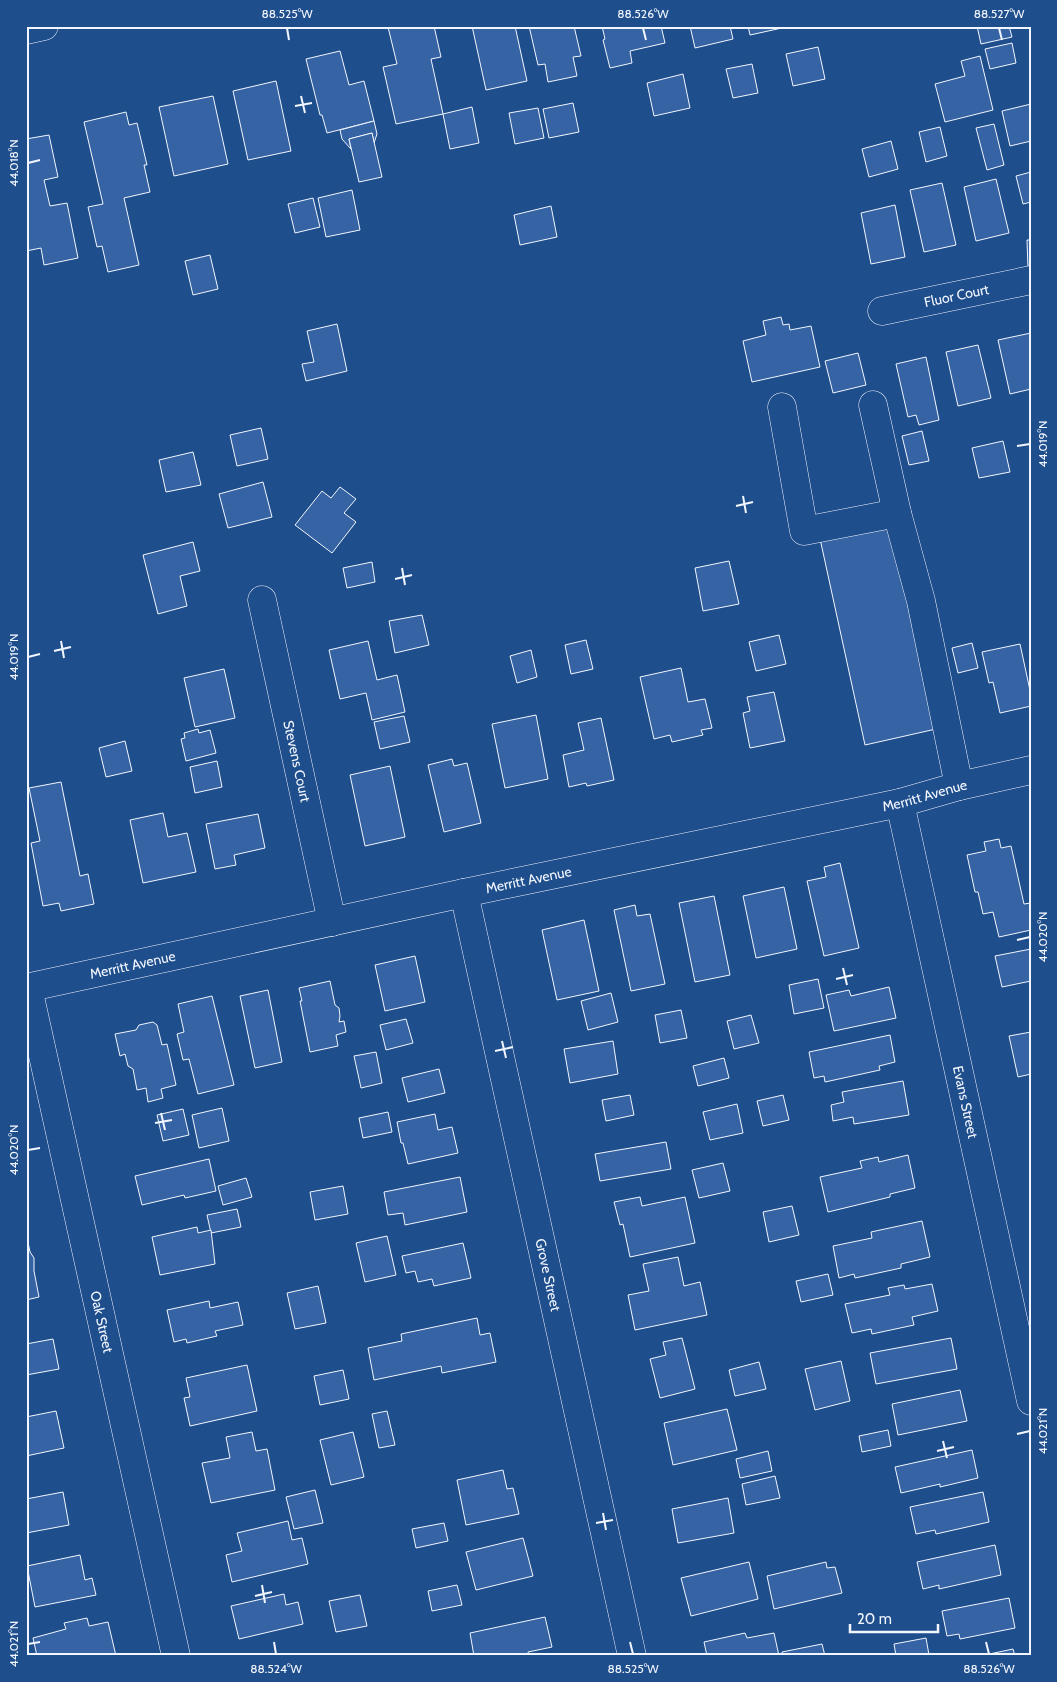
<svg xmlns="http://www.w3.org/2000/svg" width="1057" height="1682" font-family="Cabin,sans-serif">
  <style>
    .building { fill: #3563a3; stroke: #f2f6ff }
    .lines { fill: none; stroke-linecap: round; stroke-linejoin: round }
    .minor-casing { stroke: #f2f6ff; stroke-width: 29 }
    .minor { stroke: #1f4e8c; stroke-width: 28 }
    .ticks { fill: none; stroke: #f2f6ff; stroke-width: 2 }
    .labels { text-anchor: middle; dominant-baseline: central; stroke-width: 4; stroke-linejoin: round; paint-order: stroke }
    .street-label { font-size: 14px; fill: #f2f6ff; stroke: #1f4e8c }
    .neatline { fill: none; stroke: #f2f6ff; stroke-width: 2 }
    .ticks-label { font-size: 12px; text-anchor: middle; fill: #f2f6ff }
  </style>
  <rect width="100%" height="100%" fill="#1f4e8c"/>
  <g class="building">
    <polygon points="392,26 434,26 441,57 431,59 443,114 396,124 383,67 397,64 388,27"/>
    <polygon points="472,26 515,26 527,81 486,90"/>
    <polygon points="529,26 574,26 581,56 573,57 577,76 548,82 545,64 538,65"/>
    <polygon points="602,26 661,26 665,43 630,51 632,63 610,68 603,40 605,39"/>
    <polygon points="690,26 730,26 733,39 695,48"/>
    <polygon points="748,26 791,26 750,35"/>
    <polygon points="977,26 1009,26 1012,37 981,44"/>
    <polygon points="1012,43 1016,63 990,69 985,49"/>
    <polygon points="818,47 825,79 793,86 786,54"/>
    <polygon points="340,51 349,85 364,81 374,121 327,133 322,115 320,115 306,59"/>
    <polygon points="980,56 993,110 945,122 935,84 965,76 961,61"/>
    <polygon points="752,64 758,93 733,98 726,69"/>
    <polygon points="683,74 690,108 654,116 647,83"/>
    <polygon points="276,81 291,151 248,160 233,91"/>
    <polygon points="213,96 228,164 174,176 159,107"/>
    <polygon points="573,103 579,132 549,138 543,109"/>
    <polygon points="1031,104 1031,141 1010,146 1002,111"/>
    <polygon points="472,107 479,143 450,149 443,114"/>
    <polygon points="538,108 544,138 515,144 509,113"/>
    <polygon points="126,112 129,125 137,123 147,165 144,165 150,192 124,198 139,265 108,272 102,246 97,247 88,207 103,204 84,122"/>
    <polygon points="374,121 377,134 374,143 372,133 349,139 351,149 342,139 340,130"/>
    <polygon points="994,124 1004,165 987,170 976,128"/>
    <polygon points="940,127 947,156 926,162 919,132"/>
    <polygon points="372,133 382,177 359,182 349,139"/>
    <polygon points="49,135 58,177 44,180 50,206 67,203 78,258 44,265 41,248 26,251 26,139"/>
    <polygon points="891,141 898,169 869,177 862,149"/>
    <polygon points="1031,172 1031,202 1023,204 1016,176"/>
    <polygon points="996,179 1009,233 976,241 964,187"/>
    <polygon points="942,183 956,245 924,252 910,190"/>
    <polygon points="352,190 360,230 326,237 318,198"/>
    <polygon points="313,198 320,227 295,233 288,204"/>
    <polygon points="895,205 905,257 871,264 861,213"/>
    <polygon points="551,206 557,237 520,245 514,215"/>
    <polygon points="1027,240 1031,240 1031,269 1028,269"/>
    <polygon points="210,255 218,289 193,295 185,261"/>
    <polygon points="781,317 783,325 789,324 790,330 811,326 820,367 752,382 743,341 766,335 763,321"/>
    <polygon points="337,324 347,371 306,381 302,364 314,362 307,331"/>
    <polygon points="1031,333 1031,389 1010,394 998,340"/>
    <polygon points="978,345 991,398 958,406 946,352"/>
    <polygon points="858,353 866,385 833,393 825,361"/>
    <polygon points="926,357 939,420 919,425 916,415 908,417 896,364"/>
    <polygon points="261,428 268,459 237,466 230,435"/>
    <polygon points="922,431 929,461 909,465 902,436"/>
    <polygon points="1003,441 1010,472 979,478 972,448"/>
    <polygon points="193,452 201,485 166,492 159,460"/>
    <polygon points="263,482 272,517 228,528 219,494"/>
    <polygon points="340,487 356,499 344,513 356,522 332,553 295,525 322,491 331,498"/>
    <polygon points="891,518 936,729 865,745 819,534"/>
    <polygon points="193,542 200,571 180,576 187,606 158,614 143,555"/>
    <polygon points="729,561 739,604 703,611 695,568"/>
    <polygon points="372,562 375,582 347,588 343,568"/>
    <polygon points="422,615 429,645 395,653 389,621"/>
    <polygon points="779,635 786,664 756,671 749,642"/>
    <polygon points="586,640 593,669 571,674 565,645"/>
    <polygon points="368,641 377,680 397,675 405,712 372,720 366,693 340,699 329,650"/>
    <polygon points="972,643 978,668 958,673 952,648"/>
    <polygon points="1020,644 1031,695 1031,706 1000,713 993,682 989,683 982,652"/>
    <polygon points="531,650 537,677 517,683 510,656"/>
    <polygon points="681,668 688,702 705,699 712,728 701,730 703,735 672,742 670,735 654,739 640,677"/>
    <polygon points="224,669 235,718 195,727 184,678"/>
    <polygon points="774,692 785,741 750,748 743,713 750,711 747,697"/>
    <polygon points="536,715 548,779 505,788 492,724"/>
    <polygon points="404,716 410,742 380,749 374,722"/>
    <polygon points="601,718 614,780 587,786 586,783 569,787 563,755 584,750 578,723"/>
    <polygon points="198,729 199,733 210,730 216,753 186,761 181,739 185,738 184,733"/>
    <polygon points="125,741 132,771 106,777 99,748"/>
    <polygon points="452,759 454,766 467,763 481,823 444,832 428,765"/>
    <polygon points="217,761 222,787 195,793 190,767"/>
    <polygon points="390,766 405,837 365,846 350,775"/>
    <polygon points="61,782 80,876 88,874 94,904 61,911 59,903 43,906 31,843 40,841 29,788"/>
    <polygon points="163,813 168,837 187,833 196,872 143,883 130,820"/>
    <polygon points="258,814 265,848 234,855 236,865 215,869 206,824"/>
    <polygon points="999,839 1001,848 1011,846 1024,904 1031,903 1031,930 999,937 993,912 983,914 978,892 975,892 967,855 986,851 984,842"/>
    <polygon points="840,863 859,948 824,956 807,881 826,877 824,867"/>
    <polygon points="784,887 797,949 756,958 743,896"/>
    <polygon points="714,896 730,975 695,982 679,903"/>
    <polygon points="635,905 637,916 650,914 665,984 631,991 614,910"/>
    <polygon points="584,920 599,991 557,1000 542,930"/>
    <polygon points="1031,949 1031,981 1002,987 995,956"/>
    <polygon points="415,956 425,1002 385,1011 375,965"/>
    <polygon points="818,979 824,1008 794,1014 789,985"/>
    <polygon points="330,981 335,1005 339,1008 340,1016 339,1022 344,1021 346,1032 336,1035 338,1046 310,1052 300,1001 302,1001 299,988"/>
    <polygon points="889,987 896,1018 834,1031 826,995 849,990 851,996"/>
    <polygon points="268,990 282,1062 255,1068 240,996"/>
    <polygon points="611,993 618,1022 588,1030 581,1001"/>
    <polygon points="212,996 234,1085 198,1094 189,1059 183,1060 177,1034 184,1032 178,1004"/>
    <polygon points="681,1010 687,1038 660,1043 655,1015"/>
    <polygon points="751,1015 759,1043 734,1049 727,1021"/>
    <polygon points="406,1019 413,1043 386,1050 380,1025"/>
    <polygon points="153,1022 157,1025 162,1045 167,1044 176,1085 161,1089 163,1098 148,1102 146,1088 137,1090 133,1069 128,1066 125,1054 120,1056 115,1034 136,1030 139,1025"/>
    <polygon points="1031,1032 1031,1074 1018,1077 1009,1036"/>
    <polygon points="890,1035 895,1062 879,1066 880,1070 825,1082 824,1076 814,1078 809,1052"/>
    <polygon points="613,1041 618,1074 570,1083 564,1049"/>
    <polygon points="376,1052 382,1083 361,1088 354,1056"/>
    <polygon points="724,1058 729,1078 698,1086 693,1066"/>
    <polygon points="439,1069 445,1093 408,1102 402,1078"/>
    <polygon points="903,1081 909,1115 854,1124 853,1117 833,1121 831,1105 844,1102 842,1092"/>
    <polygon points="630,1095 634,1115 606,1121 602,1100"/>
    <polygon points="783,1095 789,1120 763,1126 757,1101"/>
    <polygon points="737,1104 743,1133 710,1140 703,1112"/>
    <polygon points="222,1108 229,1141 199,1148 192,1115"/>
    <polygon points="183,1109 189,1135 163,1141 157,1115"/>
    <polygon points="388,1112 392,1132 363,1138 359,1118"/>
    <polygon points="435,1114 438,1130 452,1127 458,1153 408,1164 403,1143 401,1143 397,1122"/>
    <polygon points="666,1142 671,1169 600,1181 595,1154"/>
    <polygon points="908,1155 915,1188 890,1194 890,1197 828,1212 820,1177 862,1168 860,1161 878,1157 879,1162"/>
    <polygon points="209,1159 216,1191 185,1198 184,1195 142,1205 135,1176"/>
    <polygon points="723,1163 730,1191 699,1198 692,1170"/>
    <polygon points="460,1177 467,1212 405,1225 403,1213 388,1215 384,1192"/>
    <polygon points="246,1178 252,1197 223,1205 218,1186"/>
    <polygon points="343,1186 348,1214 315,1220 310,1192"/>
    <polygon points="640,1197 642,1206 685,1197 695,1243 630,1257 623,1224 620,1225 614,1202"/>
    <polygon points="792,1206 799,1235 769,1242 763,1212"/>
    <polygon points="237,1209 241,1227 211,1233 207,1215"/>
    <polygon points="922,1221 930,1257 901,1264 901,1268 855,1278 854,1274 839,1278 833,1246 872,1238 871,1232"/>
    <polygon points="197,1227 198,1233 211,1230 215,1264 160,1275 152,1237"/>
    <polygon points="26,1233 30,1252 34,1258 34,1271 39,1297 26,1300"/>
    <polygon points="387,1236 396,1275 365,1282 356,1243"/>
    <polygon points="463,1243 471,1278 434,1286 432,1279 418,1282 415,1271 406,1273 402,1256"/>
    <polygon points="678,1257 684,1286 700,1282 707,1315 635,1330 628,1295 649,1291 643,1264"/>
    <polygon points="828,1274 833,1295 801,1302 796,1281"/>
    <polygon points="932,1284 938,1311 912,1317 914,1325 872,1334 871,1329 852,1333 845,1304 890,1295 888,1288 904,1285 905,1289"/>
    <polygon points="318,1286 326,1323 295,1329 287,1293"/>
    <polygon points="209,1301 210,1308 238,1302 243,1325 215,1331 217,1336 187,1343 186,1339 174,1342 167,1310"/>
    <polygon points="477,1318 480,1335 490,1333 496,1362 442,1373 441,1366 374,1380 368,1348 402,1341 401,1334"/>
    <polygon points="682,1338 695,1389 660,1398 650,1359 666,1355 663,1342"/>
    <polygon points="951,1338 957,1369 876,1384 870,1353"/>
    <polygon points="53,1339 59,1369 26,1375 26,1344"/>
    <polygon points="841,1361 850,1401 815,1410 805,1369"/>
    <polygon points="759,1362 766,1389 735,1396 729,1370"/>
    <polygon points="247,1365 257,1411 190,1426 184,1398 190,1397 186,1378"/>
    <polygon points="343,1370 349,1399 320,1405 314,1376"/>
    <polygon points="960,1390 967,1421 898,1435 892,1404"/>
    <polygon points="727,1409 737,1450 673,1465 664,1423"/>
    <polygon points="56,1411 64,1448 26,1456 26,1417"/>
    <polygon points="387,1411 395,1445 379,1448 372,1414"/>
    <polygon points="888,1430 891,1446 862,1452 859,1436"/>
    <polygon points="252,1432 256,1451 267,1449 275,1490 211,1503 202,1463 230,1458 226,1437"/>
    <polygon points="353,1432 364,1477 331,1485 320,1440"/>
    <polygon points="972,1450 978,1478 940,1487 940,1484 901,1493 895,1467"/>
    <polygon points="768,1451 772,1471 740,1478 736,1459"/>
    <polygon points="503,1470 507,1489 513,1488 519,1514 466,1525 457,1480"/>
    <polygon points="775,1476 780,1498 746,1505 742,1484"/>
    <polygon points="315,1490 323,1523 294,1529 286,1497"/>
    <polygon points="63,1492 69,1525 26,1533 26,1499"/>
    <polygon points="983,1492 989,1522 936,1534 935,1530 916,1534 910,1507"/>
    <polygon points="728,1498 734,1533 678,1543 672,1509"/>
    <polygon points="288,1521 292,1540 302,1538 308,1564 232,1582 226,1555 242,1551 237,1533"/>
    <polygon points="444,1523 448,1541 416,1548 412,1529"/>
    <polygon points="523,1538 533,1576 476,1590 466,1552"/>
    <polygon points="995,1545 1001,1575 939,1589 939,1585 923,1589 917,1562"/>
    <polygon points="80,1555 85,1580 92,1578 96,1595 35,1607 27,1566"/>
    <polygon points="749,1562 758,1599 691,1616 681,1578"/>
    <polygon points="826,1562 827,1568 835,1567 842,1593 774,1609 767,1576"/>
    <polygon points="457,1585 462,1605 432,1611 428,1591"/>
    <polygon points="284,1594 286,1605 298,1602 303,1624 239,1639 231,1606"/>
    <polygon points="360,1595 367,1626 336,1632 329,1601"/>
    <polygon points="1009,1598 1015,1628 960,1639 959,1634 947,1636 942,1611"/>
    <polygon points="545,1617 552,1647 528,1652 529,1656 474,1656 470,1633"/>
    <polygon points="87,1618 89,1626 108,1622 116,1656 37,1656 33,1638 66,1629 64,1623"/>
    <polygon points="745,1633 747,1638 774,1633 779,1656 707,1656 704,1642"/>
    <polygon points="926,1638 929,1655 896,1656 894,1644"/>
    <polygon points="822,1644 825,1656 783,1656 782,1652"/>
    <polygon points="1013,1649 1015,1656 980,1656"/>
  </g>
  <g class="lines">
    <defs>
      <g id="minor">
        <polyline points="26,30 44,26"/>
        <path id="s1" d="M882,311L1031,280"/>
        <polyline points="873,405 897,513"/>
        <polyline points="782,407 804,531 897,513 921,601 959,786"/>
        <path id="s2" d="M262,600L332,922"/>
        <path id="s3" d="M900,803L1031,1401"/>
        <path id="s4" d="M464,893L632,1656"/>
        <path id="s5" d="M26,988L464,893L900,803L959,786L1031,770"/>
        <path id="s6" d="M28,988L176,1656"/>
      </g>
    </defs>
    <use href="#minor" class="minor-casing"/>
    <use href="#minor" class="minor"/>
  </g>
  <path class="ticks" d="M287,28L289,40M643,28L646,40M999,28L1002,40M301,96L305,113M295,106L312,103M28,163L40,160M1017,446L1030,444M743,496L746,513M736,506L753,502M402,568L405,585M395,579L412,575M61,641L64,658M54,651L71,647M28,657L40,654M1017,940L1030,937M843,968L847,985M836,979L853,975M502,1041L506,1058M495,1051L513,1047M161,1113L165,1130M155,1123L172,1120M28,1150L40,1148M1017,1434L1030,1431M943,1441L947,1458M937,1451L954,1447M603,1513L606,1530M596,1523L613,1520M262,1585L265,1603M255,1596L272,1592M274,1642L276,1654M630,1642L633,1654M986,1642L989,1654M28,1644L40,1642"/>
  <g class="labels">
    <g class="street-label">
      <text stroke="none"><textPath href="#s1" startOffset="76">Fluor Court</textPath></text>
      <text stroke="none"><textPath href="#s2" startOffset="165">Stevens Court</textPath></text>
      <text stroke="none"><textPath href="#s5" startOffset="919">Merritt Avenue</textPath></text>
      <text stroke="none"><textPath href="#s5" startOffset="514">Merritt Avenue</textPath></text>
      <text stroke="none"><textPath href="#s5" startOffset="109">Merritt Avenue</textPath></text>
      <text stroke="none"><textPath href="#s3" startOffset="306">Evans Street</textPath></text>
      <text stroke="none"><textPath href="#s4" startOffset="391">Grove Street</textPath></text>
      <text stroke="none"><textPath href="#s6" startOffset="342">Oak Street</textPath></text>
    </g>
  </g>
  <rect width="1057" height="1682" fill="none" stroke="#1f4e8c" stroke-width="55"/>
  <path d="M850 1624v8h88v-8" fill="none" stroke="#f2f6ff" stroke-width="2.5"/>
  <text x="857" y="1624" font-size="15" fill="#f2f6ff" stroke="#1f4e8c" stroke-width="4" paint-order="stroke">20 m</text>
  <rect x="28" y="28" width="1002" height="1626" class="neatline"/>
  <g class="ticks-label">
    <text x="287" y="18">88.525°W</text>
    <text x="643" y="18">88.526°W</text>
    <text x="999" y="18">88.527°W</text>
    <text transform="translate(14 163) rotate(-90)" y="4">44.018°N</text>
    <text transform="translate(1043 444) rotate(-90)" y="4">44.019°N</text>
    <text transform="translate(14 657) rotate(-90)" y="4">44.019°N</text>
    <text transform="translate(1043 937) rotate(-90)" y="4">44.020°N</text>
    <text transform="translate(14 1150) rotate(-90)" y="4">44.020°N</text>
    <text transform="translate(1043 1431) rotate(-90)" y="4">44.021°N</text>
    <text transform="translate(14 1644) rotate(-90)" y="4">44.021°N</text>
    <text x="276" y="1673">88.524°W</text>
    <text x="633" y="1673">88.525°W</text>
    <text x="989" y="1673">88.526°W</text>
  </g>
</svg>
